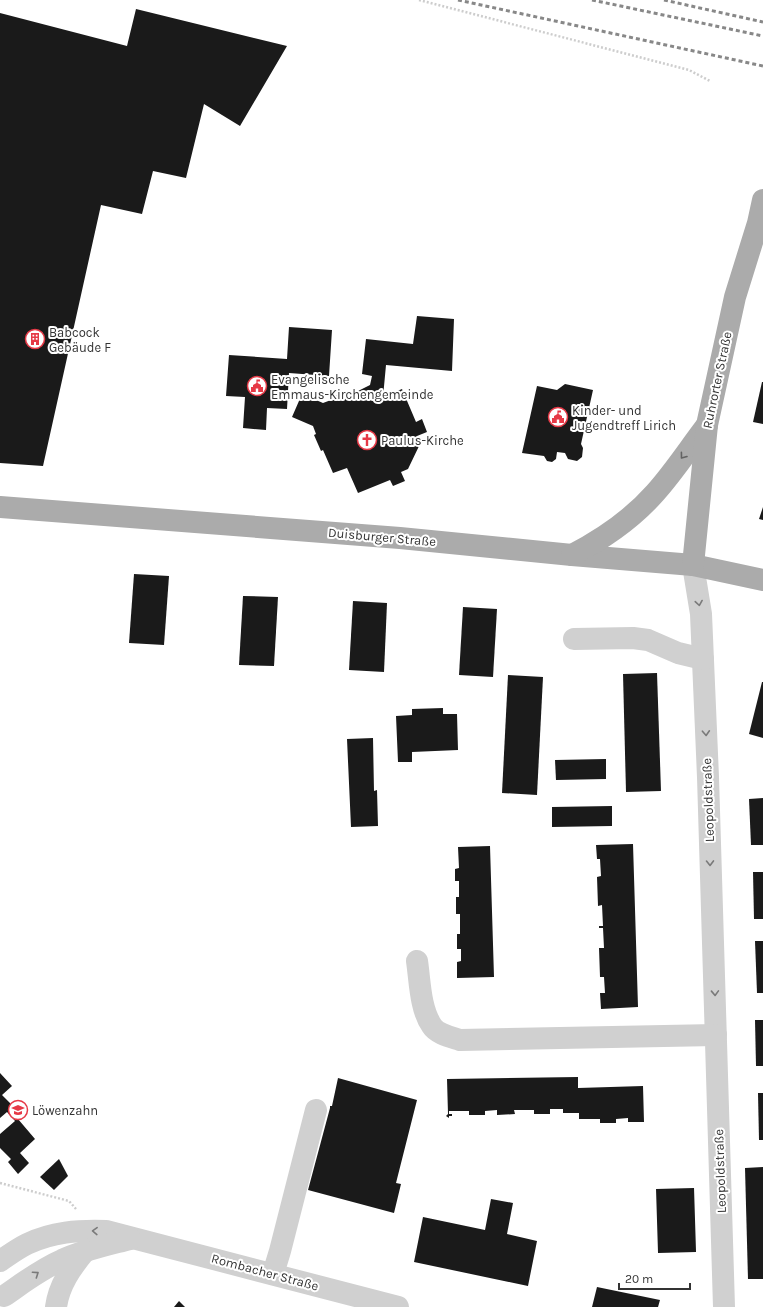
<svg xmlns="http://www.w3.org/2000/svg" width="763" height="1307" font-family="Karla,sans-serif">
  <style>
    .building { fill: #1a1a1a }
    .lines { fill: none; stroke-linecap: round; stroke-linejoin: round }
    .path { stroke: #cdcdcd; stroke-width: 2.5; stroke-dasharray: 2 2; stroke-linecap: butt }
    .minor { stroke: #d0d0d0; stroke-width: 22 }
    .major { stroke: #ababab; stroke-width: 22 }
    .rail { stroke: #888; stroke-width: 3; stroke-dasharray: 4 3; stroke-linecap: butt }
    .oneway { stroke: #636363 }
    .oneway2 { stroke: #7a7a7a }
    .labels { text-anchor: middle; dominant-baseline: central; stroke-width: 4; stroke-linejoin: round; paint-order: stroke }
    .poi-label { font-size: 13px; fill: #333; stroke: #fff; text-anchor: start }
    .street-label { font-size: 13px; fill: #333; stroke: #fff }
  </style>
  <rect width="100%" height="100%" fill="#fff"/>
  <g class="building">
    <polygon points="136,9 287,46 240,126 204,104 186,178 153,171 142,214 101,205 43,466 0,463 0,13 127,46"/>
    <polygon points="417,316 454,319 452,371 386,365 383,397 402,389 416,422 422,419 427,432 417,436 420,444 408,469 401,472 405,481 393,486 390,480 358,493 347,468 333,473 323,450 321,451 314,435 316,434 313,426 292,417 302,394 323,403 331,400 330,398 346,391 347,393 355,391 356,392 370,385 372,376 362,374 366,339 413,344"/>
    <polygon points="289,327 332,330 329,376 289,373 287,409 267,408 266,430 243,428 245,397 226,396 229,355 287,359"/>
    <polygon points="762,382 763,382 763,424 753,422"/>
    <polygon points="565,384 593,390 581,444 583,448 582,457 577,461 568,459 565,453 557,452 556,459 552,462 547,461 544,456 522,453 537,386 557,390"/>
    <polygon points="763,507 763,520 759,519"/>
    <polygon points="134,574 169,576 164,645 129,643"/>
    <polygon points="243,596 278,597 274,666 239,665"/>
    <polygon points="353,601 387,603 384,672 349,670"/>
    <polygon points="463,607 497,609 493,677 459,675"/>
    <polygon points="657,673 661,791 626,792 623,674"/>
    <polygon points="508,675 543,677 537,795 502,793"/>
    <polygon points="762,682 763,682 763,738 749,734"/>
    <polygon points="443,708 443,714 457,714 458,750 412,752 412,762 398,762 396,716 412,715 412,709"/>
    <polygon points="373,738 374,791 377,790 378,826 351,827 347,739"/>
    <polygon points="606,759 606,779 556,780 555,760"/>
    <polygon points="763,798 763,845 751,845 749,799"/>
    <polygon points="612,806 612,826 552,827 552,807"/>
    <polygon points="633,844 638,1007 601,1009 600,993 605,993 604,977 600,977 599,948 604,948 603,928 599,928 599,926 603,926 602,905 598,906 597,877 601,876 600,859 597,859 596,845"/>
    <polygon points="490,846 494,977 457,978 457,962 461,961 461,949 457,949 457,934 460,934 460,914 456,914 456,897 459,897 459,881 455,881 455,869 459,868 458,847"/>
    <polygon points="753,872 763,872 763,919 754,919"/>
    <polygon points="755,941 763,941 763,993 757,993"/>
    <polygon points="755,1020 763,1020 763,1066 756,1066"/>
    <polygon points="0,1073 12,1086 2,1095 12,1105 14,1103 24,1113 18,1119 35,1139 20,1153 29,1163 18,1174 8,1162 11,1159 0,1148 0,1134 15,1121 7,1112 0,1118"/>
    <polygon points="578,1077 578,1088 643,1086 644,1122 628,1122 628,1118 616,1119 616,1123 600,1123 600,1119 579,1119 579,1113 563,1113 563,1109 550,1109 550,1114 534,1114 534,1110 514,1110 515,1114 497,1115 497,1110 485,1111 485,1115 469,1115 469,1111 449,1111 449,1114 452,1114 452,1116 449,1116 449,1118 446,1116 448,1114 447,1079"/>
    <polygon points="338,1078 417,1100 396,1183 401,1184 394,1213 308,1190 330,1108 330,1106 332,1106"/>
    <polygon points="758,1093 763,1093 763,1140 759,1140"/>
    <polygon points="59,1159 68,1176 54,1190 40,1177"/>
    <polygon points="763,1167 763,1279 748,1279 745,1168"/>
    <polygon points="694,1188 696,1252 658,1253 656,1189"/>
    <polygon points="491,1199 513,1203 507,1234 537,1241 528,1286 414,1262 423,1217 485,1230"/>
    <polygon points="597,1287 660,1300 658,1307 592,1307"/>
    <polygon points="179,1301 185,1307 174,1307"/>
  </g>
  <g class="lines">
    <g class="path">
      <polyline points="419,0 689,70 710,81"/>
      <polyline points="0,1183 69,1201 76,1209"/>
    </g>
    <g class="minor">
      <polyline points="693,565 701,614 708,777 724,1307"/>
      <polyline points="574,639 633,638 648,640 678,653 703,659"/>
      <path d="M417,961C420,981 420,1009 432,1026C437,1034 451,1037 460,1040L716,1035"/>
      <path d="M0,1261C9,1255 17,1249 27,1244C52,1232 78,1230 106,1231L398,1307"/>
      <polyline points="273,1274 280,1251 316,1110"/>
      <path d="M4,1296C23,1283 41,1269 62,1260C83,1250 107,1245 130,1239"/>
      <path d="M56,1307C59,1285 71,1268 85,1251"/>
    </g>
    <g class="major">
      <polyline points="0,507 400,538 572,555 693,565 763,580"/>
      <path d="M572,555C603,539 632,519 655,493C674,472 690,447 707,425"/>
      <polyline points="693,565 707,425 735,297 758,223 763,200"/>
    </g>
    <g class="rail">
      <polyline points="458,0 763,66"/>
      <polyline points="592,0 763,36"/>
      <polyline points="664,0 763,22"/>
    </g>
  </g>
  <defs><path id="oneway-chevron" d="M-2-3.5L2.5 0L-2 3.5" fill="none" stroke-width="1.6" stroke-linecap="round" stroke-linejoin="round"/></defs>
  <use class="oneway" href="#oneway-chevron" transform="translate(683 456) rotate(127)"/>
  <g class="oneway2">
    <use href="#oneway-chevron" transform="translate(699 603) rotate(81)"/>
    <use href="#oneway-chevron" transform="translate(706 733) rotate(87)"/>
    <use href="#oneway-chevron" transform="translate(710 863) rotate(89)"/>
    <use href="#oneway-chevron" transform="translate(715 993) rotate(88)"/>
    <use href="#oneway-chevron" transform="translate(95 1231) rotate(-178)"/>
    <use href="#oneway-chevron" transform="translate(36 1274) rotate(-34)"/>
  </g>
  <defs>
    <symbol id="building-ring" viewBox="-11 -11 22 22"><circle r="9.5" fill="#fff" stroke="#e63946" stroke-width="1.5"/><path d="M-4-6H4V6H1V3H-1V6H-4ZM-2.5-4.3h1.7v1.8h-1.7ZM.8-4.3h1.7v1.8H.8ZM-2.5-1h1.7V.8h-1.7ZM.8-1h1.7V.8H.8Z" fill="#e63946"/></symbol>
    <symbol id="civic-ring" viewBox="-11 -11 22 22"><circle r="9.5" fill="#fff" stroke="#e63946" stroke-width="1.5"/><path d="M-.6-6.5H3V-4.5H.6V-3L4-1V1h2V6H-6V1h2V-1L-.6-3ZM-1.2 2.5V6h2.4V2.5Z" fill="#e63946"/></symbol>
    <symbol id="church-ring" viewBox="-11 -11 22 22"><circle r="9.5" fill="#fff" stroke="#e63946" stroke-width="1.5"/><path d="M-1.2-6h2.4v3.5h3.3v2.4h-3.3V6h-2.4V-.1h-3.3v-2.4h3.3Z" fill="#e63946"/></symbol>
    <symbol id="school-ring" viewBox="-11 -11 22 22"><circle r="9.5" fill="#fff" stroke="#e63946" stroke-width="1.5"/><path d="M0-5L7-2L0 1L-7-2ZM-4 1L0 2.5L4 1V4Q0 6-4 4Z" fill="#e63946"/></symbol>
  </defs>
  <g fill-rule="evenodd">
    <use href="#building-ring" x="24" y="328" width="22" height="22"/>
    <use href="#civic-ring" x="246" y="375" width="22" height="22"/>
    <use href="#civic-ring" x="547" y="406" width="22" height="22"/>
    <use href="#church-ring" x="356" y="429" width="22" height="22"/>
    <use href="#school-ring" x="7" y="1099" width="22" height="22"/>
  </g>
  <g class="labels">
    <g class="poi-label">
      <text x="49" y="332">Babcock<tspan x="49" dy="15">Gebäude F</tspan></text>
      <text x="271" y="379">Evangelische<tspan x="271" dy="15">Emmaus-Kirchengemeinde</tspan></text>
      <text x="572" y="410">Kinder- und<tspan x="572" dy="15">Jugendtreff Lirich</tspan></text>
      <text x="381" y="440">Paulus-Kirche</text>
      <text x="32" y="1110">Löwenzahn</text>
    </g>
    <g class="street-label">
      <text transform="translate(717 380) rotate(-78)">Ruhrorter Straße</text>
      <text transform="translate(382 537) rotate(5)">Duisburger Straße</text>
      <text transform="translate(708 800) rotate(-92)">Leopoldstraße</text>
      <text transform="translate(720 1171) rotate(-92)">Leopoldstraße</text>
      <text transform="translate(265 1272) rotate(15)">Rombacher Straße</text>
    </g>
  </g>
  <path d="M619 1283v6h71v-6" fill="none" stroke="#333333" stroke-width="2"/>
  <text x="625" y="1283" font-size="12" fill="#333333" stroke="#ffffff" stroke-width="3" paint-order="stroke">20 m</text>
</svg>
